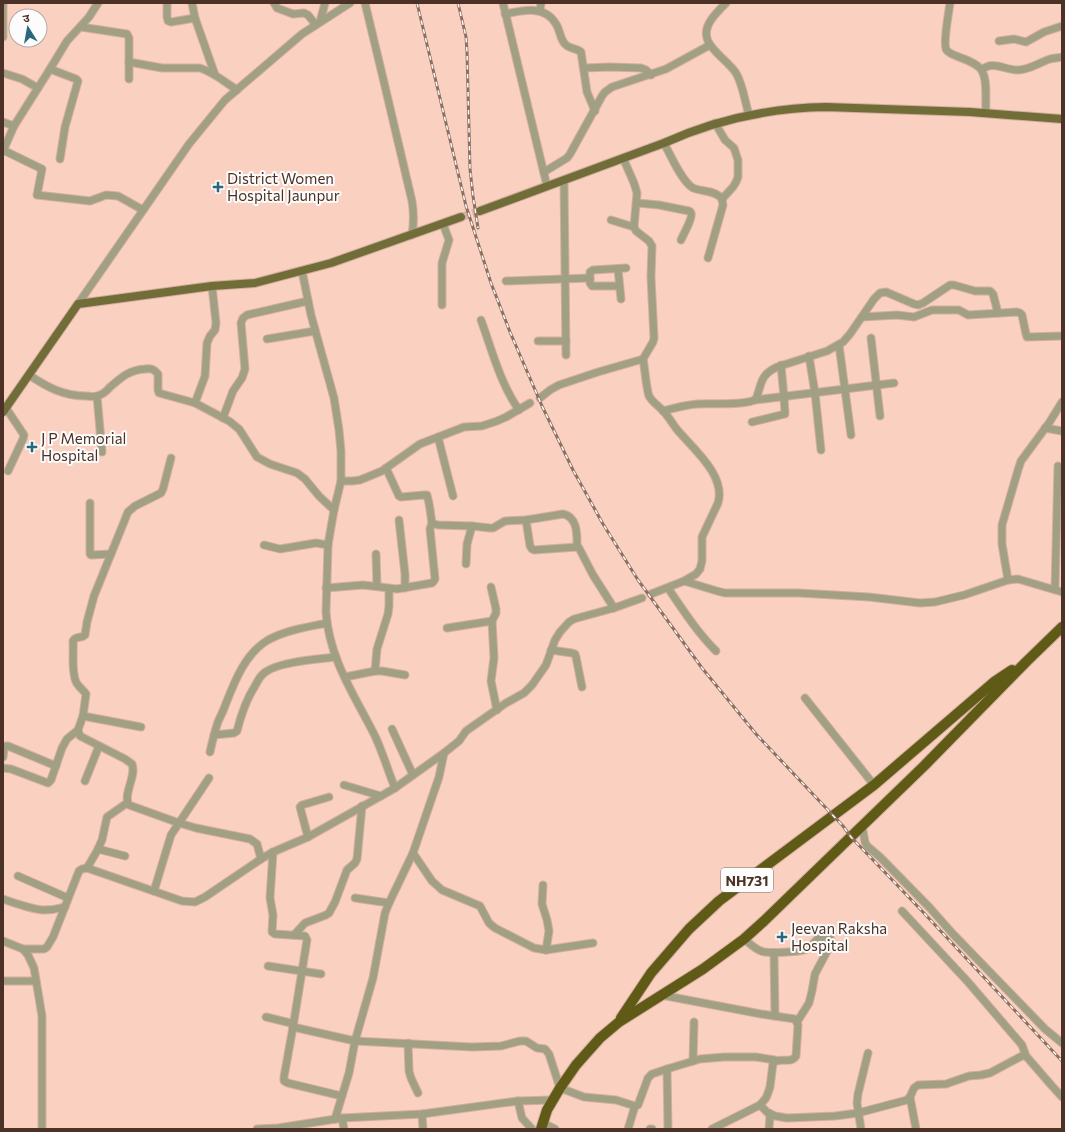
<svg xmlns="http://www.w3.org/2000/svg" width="1065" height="1132" font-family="Commissioner,'Noto Sans Devanagari',sans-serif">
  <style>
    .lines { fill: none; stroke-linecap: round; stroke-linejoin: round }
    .major-tunnel { stroke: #d7b1a1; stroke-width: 8; stroke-dasharray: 8 4; stroke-linecap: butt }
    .minor-casing { stroke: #d4ae9e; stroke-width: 9 }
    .major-casing { stroke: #d4ae9e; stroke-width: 10 }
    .highway-casing { stroke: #d4ae9e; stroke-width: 12 }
    .minor { stroke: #a19f84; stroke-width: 7 }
    .major { stroke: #706d38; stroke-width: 8 }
    .highway { stroke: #5f5a16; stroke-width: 10 }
    .rail-casing { stroke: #8f6f61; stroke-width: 3 }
    .rail { stroke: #fcfcfc; stroke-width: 1.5; stroke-dasharray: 4.5; stroke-linecap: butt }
    .poi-dot { fill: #28677d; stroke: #fcfcfc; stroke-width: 1.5 }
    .labels { text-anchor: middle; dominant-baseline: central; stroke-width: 4; stroke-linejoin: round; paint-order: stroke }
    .shield { fill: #fcfcfc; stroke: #816f66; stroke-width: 1 }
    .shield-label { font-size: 14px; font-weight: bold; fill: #4c3226 }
    .poi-label { font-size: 15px; fill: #4c3226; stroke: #fcfcfc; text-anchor: start }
  </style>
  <rect width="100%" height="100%" fill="#fad1c0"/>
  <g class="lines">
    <polyline class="major-tunnel" points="461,217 480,211"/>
    <defs>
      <g id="minor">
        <polyline points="167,3 167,17 168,21 171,22 195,18"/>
        <polyline points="192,3 195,18 215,75"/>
        <polyline points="274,3 277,8 293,14 304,13 308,15 316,25"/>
        <path d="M365,3L383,78L412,201C414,213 414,223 412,235"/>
        <polyline points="503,3 547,186"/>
        <path d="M726,3C721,8 715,14 711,20C695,44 724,55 736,73C743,85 745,102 749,115"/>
        <path d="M950,3C949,12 943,41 946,49C949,57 976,59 982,71C988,81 985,101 986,113"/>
        <polyline points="3,4 3,37"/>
        <polyline points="540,11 541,3"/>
        <path d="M505,14C524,10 545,5 556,24C560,30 560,39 565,44C569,49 577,48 581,52L587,92L595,111"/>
        <polyline points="320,22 325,3"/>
        <polyline points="81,27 127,34 129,38 129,79"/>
        <polyline points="999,41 1014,39 1026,42 1044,32 1062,26"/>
        <path d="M129,62L162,68H200C213,72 225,82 237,90"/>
        <polyline points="584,68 610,67 641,68 646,70 651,75"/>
        <polyline points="50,69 76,79 78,81 65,127 60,159"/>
        <path d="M982,70C992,60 1005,70 1017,70C1030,70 1038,63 1050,59C1054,58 1058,58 1062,57"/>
        <polyline points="3,73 22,79 38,88"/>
        <polyline points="3,122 14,126"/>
        <polyline points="715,123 725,140 734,148 738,160 738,177 736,182 733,187 722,199"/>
        <path d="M664,143C670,154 682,182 693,188C702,192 716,190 722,199L723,205L708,258"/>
        <polyline points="3,150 42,169 37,195 90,201 106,195 118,196 143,210"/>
        <polyline points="3,151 14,126 50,69 67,41 89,17 98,3"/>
        <path d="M623,158L634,183L637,193L634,227L636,231L649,241L652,246L651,277L654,338L653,342L643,359C645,369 646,387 649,396C652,402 659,406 664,412C670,418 674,427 680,433C696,451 726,477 718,503L702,537V561L700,569L696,574L684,581L651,594"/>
        <polyline points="544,172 567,158 570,154 602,96 605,92 612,87 666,69 710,45"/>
        <polyline points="564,180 566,355"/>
        <path d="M637,203L659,205L689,211C689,211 691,212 691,213C693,218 683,235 681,240"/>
        <polyline points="611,220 634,227"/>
        <polyline points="618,269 621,299"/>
        <path d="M302,271L311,315L334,398L339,430L341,451V481L334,510L328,545L326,612C329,659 355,696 375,736C383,753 388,771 395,788"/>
        <polyline points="506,281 590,278"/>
        <polyline points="619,286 592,286 590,283 590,272 593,270 626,268"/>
        <polyline points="78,304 189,144 225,100 302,34 350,3"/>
        <polyline points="442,305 442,263 449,240 443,224"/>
        <polyline points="862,317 897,315 914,317 932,310 959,310 968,315 1017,312 1020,313 1022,315 1026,334 1027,337 1062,336"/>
        <path d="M481,320C492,350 500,383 519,410"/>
        <polyline points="871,338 880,416"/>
        <polyline points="267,339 315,331"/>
        <polyline points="538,341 566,341"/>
        <polyline points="839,345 851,435"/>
        <polyline points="809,356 815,393 821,450"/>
        <path d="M29,375C47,387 63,396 86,396C89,396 94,397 98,396C103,394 107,391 110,387C122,377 129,370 145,369C151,368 154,369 158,374V390L159,393L195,403L229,421L239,429L243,435L257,457L270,464L297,473L305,479L319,496L334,510"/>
        <polyline points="97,396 102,452"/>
        <polyline points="540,398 550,390 559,385 598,372 643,359"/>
        <polyline points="755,400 894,383"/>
        <polyline points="195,403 205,376 207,343 210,336 215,330 216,323 212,286"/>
        <polyline points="6,408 24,435 23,439 8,471"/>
        <path d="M663,411C674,408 686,405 697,404C710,403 747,406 756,399C762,383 760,375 777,367L827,351L843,342L850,334L874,299L880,293L886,292L914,304L918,305L923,303L950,285H954L975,291H990L993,294L998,313"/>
        <polyline points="223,418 233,391 242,378 245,369 241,323 243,318 247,315 308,301"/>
        <polyline points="752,422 785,414 784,397 781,365"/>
        <polyline points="1045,428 1062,431"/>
        <polyline points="438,437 453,496"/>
        <path d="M171,458L163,489L161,493L135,506L128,512L94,596L87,622L85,635C81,639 76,635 73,641C74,653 71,670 76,682C78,686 83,690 86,694L83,716L78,730L80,736L125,759L132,764C137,776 122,795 129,805L179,823L196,828L250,839L257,844L261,859"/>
        <path d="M386,468L399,496L401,497L424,495H427L429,503L432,523L438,525L472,526L490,528H493L505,521L526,520L563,514C578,517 577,535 577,547"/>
        <polyline points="341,481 352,481 360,480 382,471 420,444 464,427 482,426 497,421 506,417 530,403"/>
        <polyline points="90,503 90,554 91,555 111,554"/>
        <polyline points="399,520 405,574 405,588"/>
        <polyline points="526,520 530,546 532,549 534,550 577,547 579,548 593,575 614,608"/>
        <polyline points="264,545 280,549 316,543 328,545"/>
        <polyline points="376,554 377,586"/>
        <polyline points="466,564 467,544 472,526"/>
        <polyline points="1008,580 1002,544 1002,525 1018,470 1021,461 1049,423 1062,402"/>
        <polyline points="684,581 717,591 725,593 799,593 869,597 920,603 935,602 964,595 1008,580 1018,579 1062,592"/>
        <polyline points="491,587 496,609 496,613 492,621 494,658 491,681 497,710"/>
        <polyline points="326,588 363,585 397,589 432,583 434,581 435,579 430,529 432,523"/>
        <path d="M668,588C683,610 697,632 716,651"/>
        <polyline points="1055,589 1058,466"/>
        <polyline points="447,628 492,621"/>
        <polyline points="551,650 572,653 575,654 576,657 582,687"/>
        <polyline points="375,671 377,649 388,614 389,606 389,589"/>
        <polyline points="345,677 375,671 382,671 405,675"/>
        <polyline points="805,698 874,785"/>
        <polyline points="83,716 141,727"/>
        <polyline points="392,729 413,775"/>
        <path d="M214,735L234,733L237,731C241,715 246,700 255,686C257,682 259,678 262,675C273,662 318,659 336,657"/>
        <path d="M210,752C212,743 214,734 217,725C218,720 221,716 223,711C233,686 243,655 268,640C286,630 307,627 327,623"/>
        <polyline points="3,757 4,748 6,746 8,746 56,766"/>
        <polyline points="3,768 11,769 48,783 51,780 62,748 67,739 78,730"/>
        <polyline points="85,781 99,746"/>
        <polyline points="344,785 381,796"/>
        <polyline points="862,826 865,842 867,846 880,857 930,908 952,933 1045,1029 1062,1043"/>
        <polyline points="308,837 300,807 302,805 329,797"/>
        <polyline points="98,849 125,856"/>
        <polyline points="273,852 270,898 273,915 272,932 275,934 305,936 307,940 293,1027 284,1077 284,1081 288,1083 342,1096"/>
        <polyline points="413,853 432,881 442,890 480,906 489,923 495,928 534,948 546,950 593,943"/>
        <polyline points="87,868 97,851 102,840 107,817 127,803"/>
        <polyline points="18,876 68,898"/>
        <polyline points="543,885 542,904 547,920 549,931 546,950"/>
        <polyline points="154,891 171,835 209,778"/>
        <polyline points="355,898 389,903"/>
        <path d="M3,899C14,903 31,909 43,910C50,910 58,909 65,907"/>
        <polyline points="902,911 968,982 1022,1045 1026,1056"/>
        <polyline points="294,935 305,923 326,915 329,913 335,902 347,870 355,863 357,859 362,806"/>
        <path d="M744,939C749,943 755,949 761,951C767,954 802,952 807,949C818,942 813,936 830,938L832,942L815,974L812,991L809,1003L797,1022"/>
        <polyline points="3,941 23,949 28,955 34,968 42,1016 42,1129"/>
        <polyline points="23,949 44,949 47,947 53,937 79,871 82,869 87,868 182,901 195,902 205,897 261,859 273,852 308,837 381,796 395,788 444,753 459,741 466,731 506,703 524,693 532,685 546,665 555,640 560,632 569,622 574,619 614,608 642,598"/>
        <polyline points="774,953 775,1016"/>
        <polyline points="268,966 321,974"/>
        <polyline points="3,981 36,981"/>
        <path d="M661,995L761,1014L795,1019L798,1025L796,1056C790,1065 780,1056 773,1063L770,1087L768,1093L766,1098L760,1105L712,1129"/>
        <polyline points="266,1017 291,1023 293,1027 355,1041 472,1047 501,1046 520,1041 526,1041 537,1048 545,1049 549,1054 560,1088 584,1097 616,1100 635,1106 638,1105 648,1078 652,1074 667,1069 700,1059 724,1057 756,1057 775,1060"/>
        <polyline points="408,1043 409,1071 411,1078 418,1093"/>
        <polyline points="693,1061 694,1022"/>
        <polyline points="667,1069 668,1129"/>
        <polyline points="910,1097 916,1129"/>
        <polyline points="518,1101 522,1118 532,1129"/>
        <polyline points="760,1105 767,1112 775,1116 787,1118 835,1116 858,1113 907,1100 910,1097 914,1088 918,1085 946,1084 969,1076 981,1075 990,1073 1018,1058 1022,1056 1026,1056 1052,1086 1062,1097"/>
        <polyline points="422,1114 423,1129"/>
        <polyline points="342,1118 344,1129"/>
        <polyline points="335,1119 349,1073 355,1041 373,978 385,913 389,903 413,853 439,777 444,753"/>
        <polyline points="543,1123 555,1129"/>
        <polyline points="257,1129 278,1128 342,1118 422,1114 518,1101 553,1100"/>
        <polyline points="628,1129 635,1106"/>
        <polyline points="650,1129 652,1129"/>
        <polyline points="769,1129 770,1114"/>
        <polyline points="861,1129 857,1103 858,1094 868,1053"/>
      </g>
      <g id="major">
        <path d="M480,211L664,143C715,120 770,108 826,107L970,112L1062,119"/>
        <polyline points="3,412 78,304 212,286 255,283 331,263 461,217"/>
      </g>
      <g id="highway">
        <polyline points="621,1018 651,973 689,929 719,901 874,785 994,682 1012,670"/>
        <polyline points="541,1129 547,1110 560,1088 576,1065 600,1038 619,1022 703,969 744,939 764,921 924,766 1027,661 1062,627"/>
      </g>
    </defs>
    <use href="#minor" class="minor-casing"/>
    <use href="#major" class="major-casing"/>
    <use href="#highway" class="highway-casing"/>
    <use href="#minor" class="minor"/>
    <use href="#major" class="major"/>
    <use href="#highway" class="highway"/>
    <defs>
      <g id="rail">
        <polyline points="417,3 466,206 491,283 510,332 542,406 573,470 603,524 638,580 702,668 756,734 843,826 851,837 922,911 1062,1061"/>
        <polyline points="458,3 466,37 467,52 470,169 473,196 478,228"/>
      </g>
    </defs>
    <use href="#rail" class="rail-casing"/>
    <use href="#rail" class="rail"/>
  </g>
  <g class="poi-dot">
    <path d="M216 181h4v4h4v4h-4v4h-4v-4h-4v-4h4z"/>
    <path d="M30 441h4v4h4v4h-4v4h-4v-4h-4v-4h4z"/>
    <path d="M780 931h4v4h4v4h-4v4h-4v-4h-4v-4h4z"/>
  </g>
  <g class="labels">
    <rect class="shield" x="721" y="868" width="52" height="24" rx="3"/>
    <g class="shield-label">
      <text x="747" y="880">NH731</text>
    </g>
    <g class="poi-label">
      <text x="227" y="178">District Women<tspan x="227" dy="17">Hospital Jaunpur</tspan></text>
      <text x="41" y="438">J P Memorial<tspan x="41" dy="17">Hospital</tspan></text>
      <text x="791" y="928">Jeevan Raksha<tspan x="791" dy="17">Hospital</tspan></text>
    </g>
  </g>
  <rect width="1065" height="1132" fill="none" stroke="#4c3226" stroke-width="8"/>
  <g transform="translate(28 28) rotate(349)"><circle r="19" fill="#fcfcfc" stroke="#b6aba6"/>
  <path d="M0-3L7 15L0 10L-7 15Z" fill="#28677d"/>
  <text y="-6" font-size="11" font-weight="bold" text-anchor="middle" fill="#4c3226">उ</text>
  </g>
</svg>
